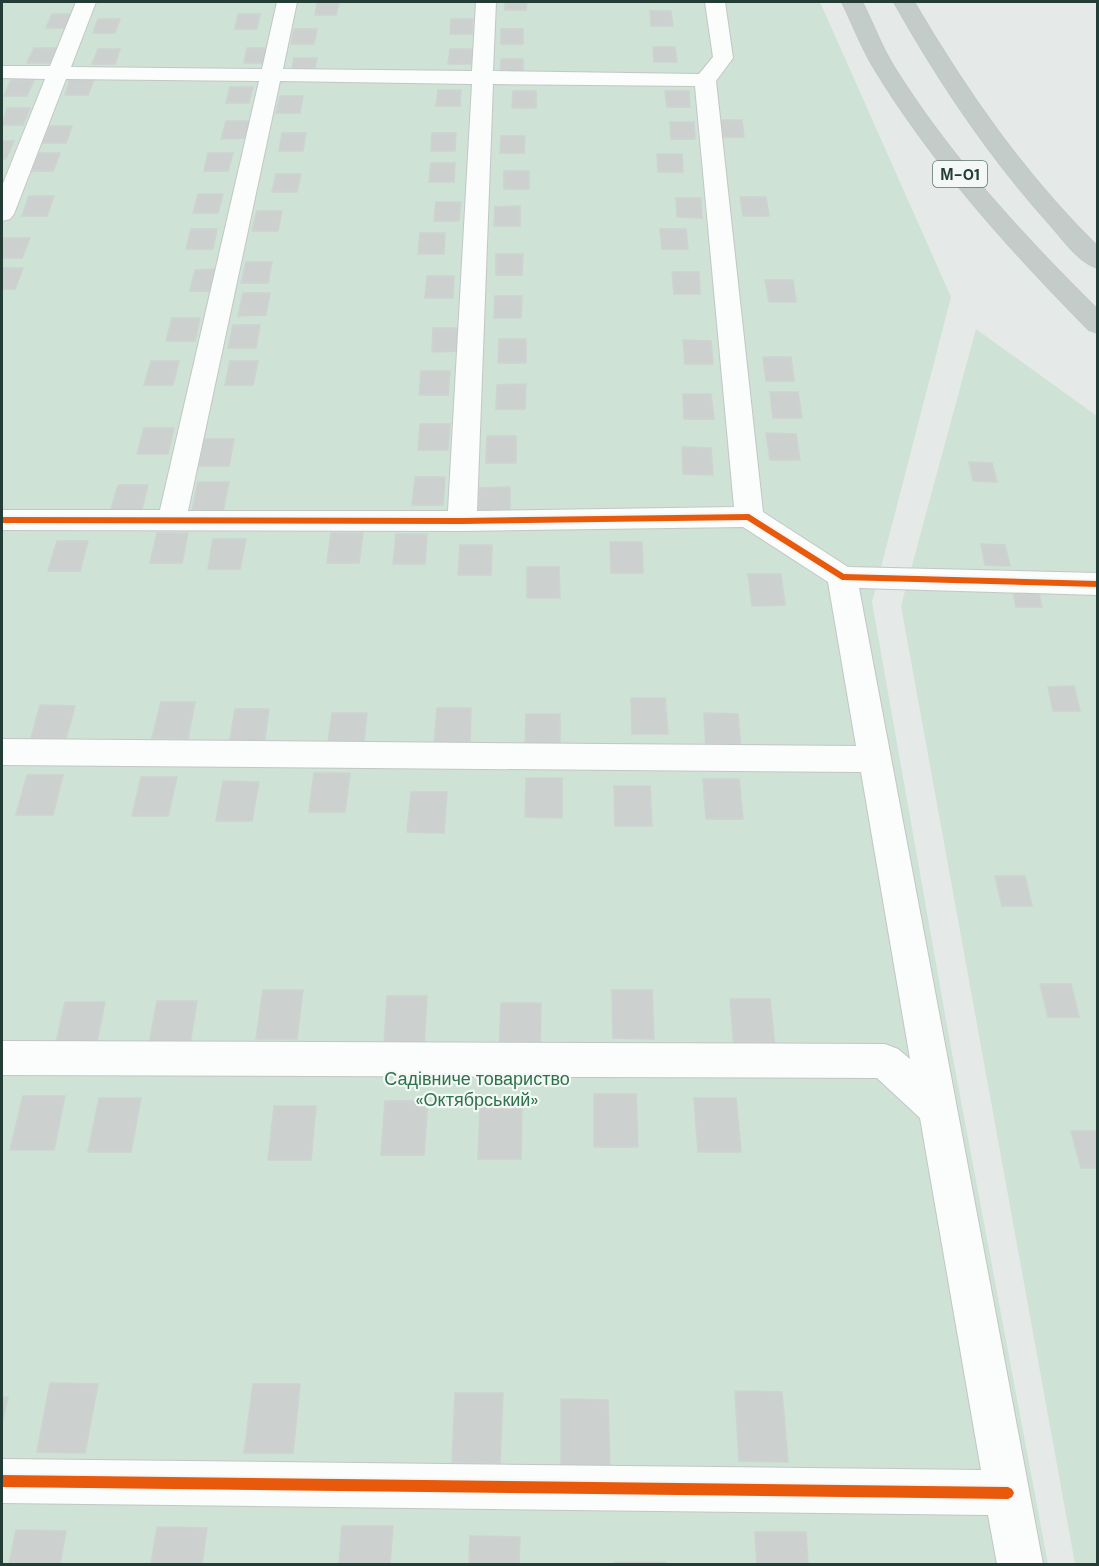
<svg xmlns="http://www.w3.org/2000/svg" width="1099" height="1566" font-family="'DM Sans',sans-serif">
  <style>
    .green { fill: #cee2d5 }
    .building { fill: #ccd1cf; stroke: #cdd3d1; stroke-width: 1.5 }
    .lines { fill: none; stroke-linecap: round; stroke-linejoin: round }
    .minor-casing { stroke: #c2c7c5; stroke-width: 2 }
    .trunk-casing { stroke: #c1c9c7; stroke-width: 2 }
    .minor { fill: #fbfcfc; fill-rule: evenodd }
    .trunk { fill: #c4ccca; fill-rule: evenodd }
    .cycleway-casing { stroke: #f3f8f6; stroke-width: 4 }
    .cycleway { fill: #e8590c; fill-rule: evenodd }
    .labels { text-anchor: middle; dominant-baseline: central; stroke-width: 4.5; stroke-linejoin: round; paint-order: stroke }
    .shield { fill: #f3f8f6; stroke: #617470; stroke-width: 1.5 }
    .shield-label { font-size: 16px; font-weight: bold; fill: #233c36 }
    .park-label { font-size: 18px; fill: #2f714a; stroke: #f3f8f6 }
  </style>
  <rect width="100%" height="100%" fill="#e5eae8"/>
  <g class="green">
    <polygon points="2,2 820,2 951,297 872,602 949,1037 1048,1564 2,1564"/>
    <polygon points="976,329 1097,416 1097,1564 1075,1564 901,606"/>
  </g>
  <g class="building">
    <polygon points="317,2 339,2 336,15 315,15"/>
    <polygon points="505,2 527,2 526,10 505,10"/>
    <polygon points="650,11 671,11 673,26 651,26"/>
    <polygon points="52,14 74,14 69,28 46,28"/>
    <polygon points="238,14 260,14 257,29 235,29"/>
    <polygon points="98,19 120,19 115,33 93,33"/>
    <polygon points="451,19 473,19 472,34 450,34"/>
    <polygon points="294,29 317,29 314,44 291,44"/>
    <rect x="501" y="29" width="22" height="15"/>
    <polygon points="653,47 675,47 677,62 654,62"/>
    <polygon points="34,48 56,48 50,63 27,63"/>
    <polygon points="247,48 270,48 266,63 244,63"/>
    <polygon points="98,49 120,49 115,64 92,64"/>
    <polygon points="450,49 472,49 471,64 448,64"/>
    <polygon points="294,58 317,58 314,74 291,74"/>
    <polygon points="501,59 523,59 523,74 500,75"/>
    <polygon points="70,79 94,79 88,95 65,95"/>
    <polygon points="11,80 34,80 27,96 4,96"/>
    <polygon points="230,87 253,87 249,103 226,103"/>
    <polygon points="438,90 461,90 460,106 436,106"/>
    <polygon points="513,91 536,91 536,108 512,108"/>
    <polygon points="665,91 689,91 690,107 667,107"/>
    <polygon points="280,96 303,96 300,113 276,113"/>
    <polygon points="7,108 30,108 23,125 2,125"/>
    <polygon points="718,120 742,120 744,137 720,137"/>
    <polygon points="226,121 250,121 245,138 221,139"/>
    <polygon points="670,122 694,122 695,139 671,139"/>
    <polygon points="49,126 72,126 66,143 42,143"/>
    <polygon points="282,133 306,133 303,151 279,151"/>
    <polygon points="432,133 456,133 455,151 431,151"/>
    <polygon points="501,136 525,136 524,153 500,153"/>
    <polygon points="2,141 14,141 6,159 2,159"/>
    <polygon points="35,153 60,153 53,171 29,171"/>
    <polygon points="208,153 233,153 228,171 204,171"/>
    <polygon points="657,154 682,154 683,172 658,172"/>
    <polygon points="431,163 455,163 454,182 429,182"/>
    <rect x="504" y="171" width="25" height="18"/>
    <polygon points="276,174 301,174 297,192 272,192"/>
    <polygon points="198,194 223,194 218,213 193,213"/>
    <polygon points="29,196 54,196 47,216 22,216"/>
    <polygon points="740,197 766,197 769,216 743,216"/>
    <polygon points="676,198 701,198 702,218 677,217"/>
    <polygon points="436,202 461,202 459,221 434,221"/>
    <polygon points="520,206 520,226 494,226 495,207"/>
    <polygon points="257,211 282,211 278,231 252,231"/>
    <polygon points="191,229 217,229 213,249 186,249"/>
    <polygon points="660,229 686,229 688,249 662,249"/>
    <polygon points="420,233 445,233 444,254 418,254"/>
    <polygon points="4,238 30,238 22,258 2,258"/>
    <polygon points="496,254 523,254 522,275 496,275"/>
    <polygon points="246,262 272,262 268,283 241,283"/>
    <polygon points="2,268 23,268 15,289 2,289"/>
    <polygon points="222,269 217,291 190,291 195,270"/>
    <polygon points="672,272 699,272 700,294 674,294"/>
    <polygon points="427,276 454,276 453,298 425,298"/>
    <polygon points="765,280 793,280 796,302 769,302"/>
    <polygon points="243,293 270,293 266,315 238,316"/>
    <polygon points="495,296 522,296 521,318 494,318"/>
    <polygon points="172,318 200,318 195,341 166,341"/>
    <polygon points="233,325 260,325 256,348 228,348"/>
    <polygon points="433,328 461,328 460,351 432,352"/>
    <polygon points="499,339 526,339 526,363 498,363"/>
    <polygon points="683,340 711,341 713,364 685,364"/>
    <polygon points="763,357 791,357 794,381 766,381"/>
    <polygon points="151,361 179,361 173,385 144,385"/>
    <polygon points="230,361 258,361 253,385 225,385"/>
    <polygon points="421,371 450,371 448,395 419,395"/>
    <polygon points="526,384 525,409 496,409 497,385"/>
    <polygon points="770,392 798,392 802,418 773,418"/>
    <polygon points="683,394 711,394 714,419 684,419"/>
    <polygon points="420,424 450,424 448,450 418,450"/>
    <polygon points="144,428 174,428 168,454 137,454"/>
    <polygon points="766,433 796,434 800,460 770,460"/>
    <polygon points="487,436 516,436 516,463 486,463"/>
    <polygon points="204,439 234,439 229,466 199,466"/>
    <polygon points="682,447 711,448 713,475 683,474"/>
    <polygon points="969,462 992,463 997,482 973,481"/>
    <polygon points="415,477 445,477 443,505 412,505"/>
    <polygon points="198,482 229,482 223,511 192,511"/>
    <polygon points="118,485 148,485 141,513 110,513"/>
    <polygon points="510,487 510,516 478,516 479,488"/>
    <polygon points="157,533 188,533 182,563 150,563"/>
    <polygon points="331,533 363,533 359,563 327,563"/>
    <polygon points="396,534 427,534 425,564 393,564"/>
    <polygon points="213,539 246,539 240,569 208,569"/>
    <polygon points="57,541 88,541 80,571 48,571"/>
    <polygon points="610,542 642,542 643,573 611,573"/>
    <polygon points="981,544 1005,545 1010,566 985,565"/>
    <polygon points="460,545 492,545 491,575 458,575"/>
    <polygon points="527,567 559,567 560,598 527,598"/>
    <polygon points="748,574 781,574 785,605 752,606"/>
    <polygon points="1012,585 1037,585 1042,607 1016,607"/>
    <polygon points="1074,686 1080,711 1053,711 1048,687"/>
    <polygon points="631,698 665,698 668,734 632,734"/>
    <polygon points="161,702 195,702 188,739 152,738"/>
    <polygon points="40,705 75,706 65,742 30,742"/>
    <polygon points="437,708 471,708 470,745 434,745"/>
    <polygon points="235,709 269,709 264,746 229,746"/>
    <polygon points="332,713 367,713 363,750 327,750"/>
    <polygon points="704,713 738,714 741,751 706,750"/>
    <polygon points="526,714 560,714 560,751 525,751"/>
    <polygon points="314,773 350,773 345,812 309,812"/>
    <polygon points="27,775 63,775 53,815 16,815"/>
    <polygon points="141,777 177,777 168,816 132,816"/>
    <polygon points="526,778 562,778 562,818 525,817"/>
    <polygon points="703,779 739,779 743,819 706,819"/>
    <polygon points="223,781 259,782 252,821 216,821"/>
    <polygon points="614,786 650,786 652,826 615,826"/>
    <polygon points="411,792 447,792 444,833 407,832"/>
    <polygon points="995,876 1025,876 1032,906 1002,906"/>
    <polygon points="1040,984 1071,984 1079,1017 1048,1017"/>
    <polygon points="263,990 303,990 297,1039 256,1039"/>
    <polygon points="612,990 652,990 654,1039 613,1038"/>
    <polygon points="387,996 427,996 424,1045 384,1045"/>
    <polygon points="730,999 770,999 775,1048 734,1048"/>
    <polygon points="157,1001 197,1001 189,1050 148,1050"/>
    <polygon points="65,1002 105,1002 95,1052 54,1052"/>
    <polygon points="501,1003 541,1003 540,1053 499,1052"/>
    <polygon points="594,1094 636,1094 638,1147 594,1147"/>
    <polygon points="23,1096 65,1096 54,1150 10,1150"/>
    <polygon points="99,1098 141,1098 131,1152 88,1152"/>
    <polygon points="694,1098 736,1098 741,1152 698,1152"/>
    <polygon points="385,1101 428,1101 424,1155 381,1155"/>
    <polygon points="480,1105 522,1105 521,1159 478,1159"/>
    <polygon points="274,1106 316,1106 311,1160 268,1160"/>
    <polygon points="1071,1131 1098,1131 1098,1168 1081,1168"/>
    <polygon points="50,1383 98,1384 85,1453 37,1452"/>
    <polygon points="253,1384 300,1384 293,1453 244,1453"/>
    <polygon points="735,1391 782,1392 788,1462 739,1461"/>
    <polygon points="455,1393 503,1393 500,1463 452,1462"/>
    <polygon points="2,1397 8,1397 2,1424"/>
    <polygon points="561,1399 608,1400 610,1469 561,1468"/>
    <polygon points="342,1526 393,1526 390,1564 339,1564"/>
    <polygon points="157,1527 207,1528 202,1564 151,1564"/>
    <polygon points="16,1530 66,1531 60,1564 9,1564"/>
    <polygon points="755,1532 806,1532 808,1564 757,1564"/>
    <polygon points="470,1536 520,1537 519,1564 469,1564"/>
    <rect x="615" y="1562" width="50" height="2"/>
  </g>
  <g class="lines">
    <defs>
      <path id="minor" d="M76,2H96L71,67L262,69L277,2H297L283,69L472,71L476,2H496L493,71L699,74L713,57L705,2H725L733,58L716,81L763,512L848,567L1098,573V595L859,588L1043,1564H997L988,1515L2,1503V1459L981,1470L920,1118L877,1078L2,1075V1041L885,1044L898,1049L910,1059L861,772L2,765V739L856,746L828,582L743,527L462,531L2,530V510H160L259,81L66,79L14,214L10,219L2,221V186L45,79L2,78V66H50ZM280,81L472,84L448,511H188ZM493,84L695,86L734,507L477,511Z"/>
      <g id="trunk">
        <path d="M842,2H862C873,23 881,47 894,67C950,157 1023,236 1098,310V333L1089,330C1010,250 933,165 874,68C861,47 853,24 842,2Z"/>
        <path d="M894,2H914C966,91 1024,174 1098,247V268C1081,264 1065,242 1054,229C991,160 940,84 894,2Z"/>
      </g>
    </defs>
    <use href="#minor" class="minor-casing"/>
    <use href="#trunk" class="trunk-casing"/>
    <use href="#minor" class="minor"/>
    <use href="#trunk" class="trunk"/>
    <defs>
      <g id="cycleway">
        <polygon points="749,514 844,574 1098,581 1098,587 842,580 747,520 462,524 2,523 2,517 462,518"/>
        <polygon points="2,1475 1008,1487 1012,1489 1014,1493 1012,1497 1008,1499 2,1487"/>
      </g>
    </defs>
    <use href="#cycleway" class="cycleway-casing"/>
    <use href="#cycleway" class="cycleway"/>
  </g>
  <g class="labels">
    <rect class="shield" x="933" y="161" width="54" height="26" rx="4.5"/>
    <g class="shield-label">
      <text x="960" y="174">М-01</text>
    </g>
    <g class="park-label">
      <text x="477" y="1079">Садівниче товариство<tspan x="477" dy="21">«Октябрський»</tspan></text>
    </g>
  </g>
  <rect width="1099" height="1566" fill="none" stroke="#233c36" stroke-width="6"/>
</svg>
